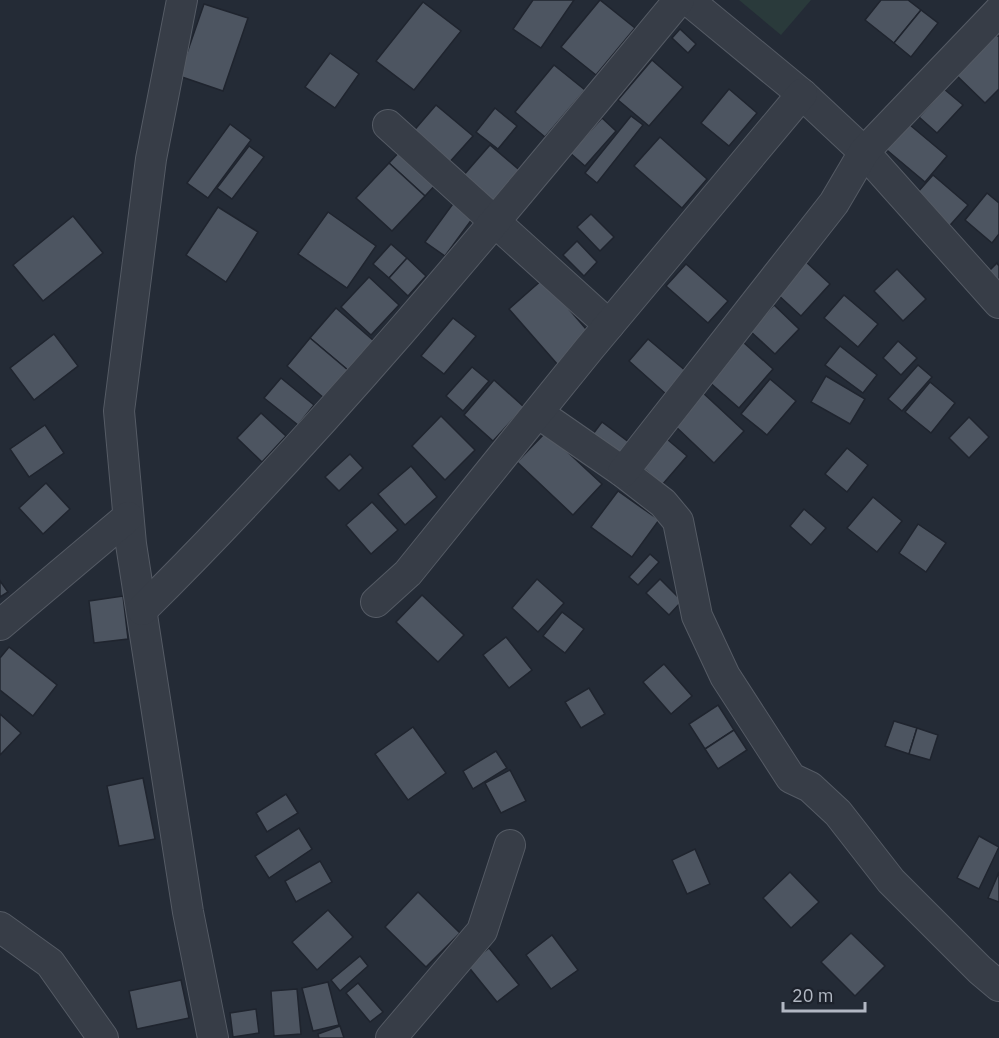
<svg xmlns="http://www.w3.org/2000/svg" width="999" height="1038" font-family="'IBM Plex Sans',sans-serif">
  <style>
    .green { fill: #2a3a3b }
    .building { fill: #4d5561; stroke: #1f242e; stroke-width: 1.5 }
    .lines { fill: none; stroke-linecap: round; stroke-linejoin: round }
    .minor-casing { stroke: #555b65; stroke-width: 32 }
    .minor { stroke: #373d47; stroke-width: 30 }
  </style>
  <rect width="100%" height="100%" fill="#242b36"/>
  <polygon class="green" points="739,0 811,0 781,35"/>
  <g class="building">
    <polygon points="533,0 574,0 541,48 513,29"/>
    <polygon points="600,0 635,28 596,75 561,47"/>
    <polygon points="881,0 908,0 921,10 894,43 865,20"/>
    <polygon points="423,2 461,31 414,90 376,61"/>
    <polygon points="204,4 248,18 223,91 179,76"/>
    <polygon points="921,10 938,23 911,57 894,43"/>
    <polygon points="680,29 696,44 688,53 672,38"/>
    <polygon points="990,29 999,37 999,89 985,103 951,70"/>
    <polygon points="330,53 359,74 335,108 305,87"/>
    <polygon points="652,60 683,87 649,126 618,100"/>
    <polygon points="554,65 585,90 545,137 515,112"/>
    <polygon points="729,89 757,113 729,146 701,123"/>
    <polygon points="944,89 963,105 937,133 919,117"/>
    <polygon points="436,105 473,136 447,165 411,134"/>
    <polygon points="495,108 517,126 498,149 476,132"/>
    <polygon points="631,116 643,125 597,183 585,173"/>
    <polygon points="602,118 616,131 585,166 570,153"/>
    <polygon points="904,120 947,156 925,182 882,146"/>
    <polygon points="230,124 251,140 208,198 187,183"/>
    <polygon points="660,137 707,179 682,208 634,166"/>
    <polygon points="490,145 524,174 496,207 462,177"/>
    <polygon points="249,146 264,157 232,199 217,188"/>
    <polygon points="403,148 439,181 425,196 389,163"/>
    <polygon points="389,163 425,196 392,231 356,198"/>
    <polygon points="933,175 968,205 944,232 909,202"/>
    <polygon points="987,193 999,203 999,234 992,243 965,220"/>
    <polygon points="455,201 475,215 445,256 425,242"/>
    <polygon points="218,207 258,232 226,282 186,255"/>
    <polygon points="328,212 376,246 347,288 298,254"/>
    <polygon points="591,214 614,237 600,251 577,227"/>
    <polygon points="73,216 103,253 43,301 13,265"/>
    <polygon points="577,241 597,262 584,276 563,255"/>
    <polygon points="391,244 407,258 389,278 373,264"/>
    <polygon points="407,258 426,276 408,296 389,278"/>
    <polygon points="805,261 830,284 801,316 776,293"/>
    <polygon points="997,263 999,266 999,288 986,274"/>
    <polygon points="686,264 728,301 708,323 666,286"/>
    <polygon points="897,269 926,299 903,321 874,291"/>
    <polygon points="369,277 399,305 371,335 341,307"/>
    <polygon points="543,279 592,336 558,365 509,309"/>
    <polygon points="844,295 878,324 858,347 824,318"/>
    <polygon points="774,305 799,329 775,354 750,331"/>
    <polygon points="336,308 374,341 349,371 310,338"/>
    <polygon points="453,318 476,336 444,374 421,356"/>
    <polygon points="54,334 78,366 34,400 10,368"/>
    <polygon points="310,338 349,371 325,399 287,366"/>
    <polygon points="648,339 687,372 667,395 629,361"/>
    <polygon points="898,341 917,358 901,375 883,358"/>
    <polygon points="743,342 773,369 739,408 708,381"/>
    <polygon points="840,346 877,375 863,393 825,365"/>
    <polygon points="918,365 932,377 902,411 888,399"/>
    <polygon points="472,367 489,381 463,411 446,396"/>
    <polygon points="826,376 865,399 850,424 811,402"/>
    <polygon points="281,378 314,405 298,425 264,398"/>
    <polygon points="770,379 796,401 767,435 741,414"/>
    <polygon points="494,380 524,407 493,441 464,415"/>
    <polygon points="930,382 955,403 931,433 905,412"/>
    <polygon points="702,392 744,431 714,463 673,424"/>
    <polygon points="261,413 286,436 262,462 237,438"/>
    <polygon points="441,416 475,450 445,480 412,446"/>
    <polygon points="969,417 989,437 969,458 949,438"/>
    <polygon points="602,422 630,443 618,459 590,438"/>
    <polygon points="45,425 64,453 29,477 10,449"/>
    <polygon points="546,432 602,484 573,515 517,462"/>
    <polygon points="661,434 687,456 662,485 637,462"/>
    <polygon points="847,448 868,465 847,492 825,474"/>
    <polygon points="350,454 363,468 339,491 325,477"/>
    <polygon points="411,466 437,497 405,525 378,494"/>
    <polygon points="46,483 70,509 43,534 19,508"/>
    <polygon points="618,491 659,520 632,557 591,527"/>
    <polygon points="873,497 902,521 877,552 847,528"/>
    <polygon points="372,502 398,530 371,554 346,525"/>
    <polygon points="804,509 826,528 811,545 790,526"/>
    <polygon points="918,524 946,543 926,572 899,553"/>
    <polygon points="650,554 659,562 638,585 629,577"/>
    <polygon points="537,579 564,603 538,632 512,608"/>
    <polygon points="660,579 682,601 669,615 646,593"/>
    <polygon points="0,581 8,592 0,597"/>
    <polygon points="422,595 464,635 438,662 396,622"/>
    <polygon points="123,596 128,639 94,643 89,601"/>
    <polygon points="562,612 584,629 565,653 543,636"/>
    <polygon points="506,637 532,670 509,688 483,655"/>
    <polygon points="9,647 57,685 33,716 0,690 0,658"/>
    <polygon points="664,664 692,696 671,714 643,682"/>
    <polygon points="589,688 605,714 581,728 565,702"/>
    <polygon points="718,705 734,730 705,749 689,724"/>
    <polygon points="0,714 21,733 0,755"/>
    <polygon points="894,721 917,728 909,754 885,746"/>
    <polygon points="413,727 446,773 408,800 375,754"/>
    <polygon points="917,728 938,735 930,760 909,754"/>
    <polygon points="734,730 747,750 718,769 705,749"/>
    <polygon points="496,751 507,768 473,789 463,771"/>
    <polygon points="510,770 526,801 501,813 485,783"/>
    <polygon points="143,778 155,839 119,846 107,786"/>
    <polygon points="286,794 298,813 267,832 256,813"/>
    <polygon points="299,828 312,849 269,878 255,856"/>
    <polygon points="979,836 999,847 979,889 957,878"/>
    <polygon points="695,849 710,884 687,894 672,860"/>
    <polygon points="320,861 332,882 296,902 285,881"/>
    <polygon points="790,872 819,902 791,928 763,898"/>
    <polygon points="999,872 999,902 988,898"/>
    <polygon points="418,892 460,933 426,967 385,927"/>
    <polygon points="328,910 353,937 317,970 292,942"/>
    <polygon points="851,933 885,966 855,996 821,962"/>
    <polygon points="552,935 578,970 551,989 526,955"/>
    <polygon points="489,948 519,985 497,1002 467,965"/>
    <polygon points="360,956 368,966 340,991 331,980"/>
    <polygon points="181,980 189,1018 137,1029 129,991"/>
    <polygon points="328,982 339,1025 313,1031 302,988"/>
    <polygon points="358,983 383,1012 370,1022 346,993"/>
    <polygon points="297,989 301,1034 274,1036 271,991"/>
    <polygon points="256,1009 259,1033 233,1037 230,1013"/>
    <polygon points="340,1026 344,1038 319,1038 318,1034"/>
  </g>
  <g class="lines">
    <defs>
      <g id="minor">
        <polyline points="182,0 151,159 119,411 131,544 188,912 213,1038"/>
        <polyline points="688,0 802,94 864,152 999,303"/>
        <polyline points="388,125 609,325"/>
        <polyline points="538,413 623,472 663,503 678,521 697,616 725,676 791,778 810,787 838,813 891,881 980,970 999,986"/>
        <polyline points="623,472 834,203 864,152 999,11"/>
        <polyline points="376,602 408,573 589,349 802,94"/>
        <path d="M142,610C335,419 506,209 679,0"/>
        <polyline points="0,625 128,517"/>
        <polyline points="0,927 50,963 103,1038"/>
        <polyline points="391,1038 482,931 510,845"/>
      </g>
    </defs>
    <use href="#minor" class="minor-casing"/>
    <use href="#minor" class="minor"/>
  </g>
  <path d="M783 1002v9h82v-9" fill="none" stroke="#b2b8c3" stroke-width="3"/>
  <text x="792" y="1002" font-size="18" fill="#b2b8c3" stroke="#1d222c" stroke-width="4.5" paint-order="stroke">20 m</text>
</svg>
